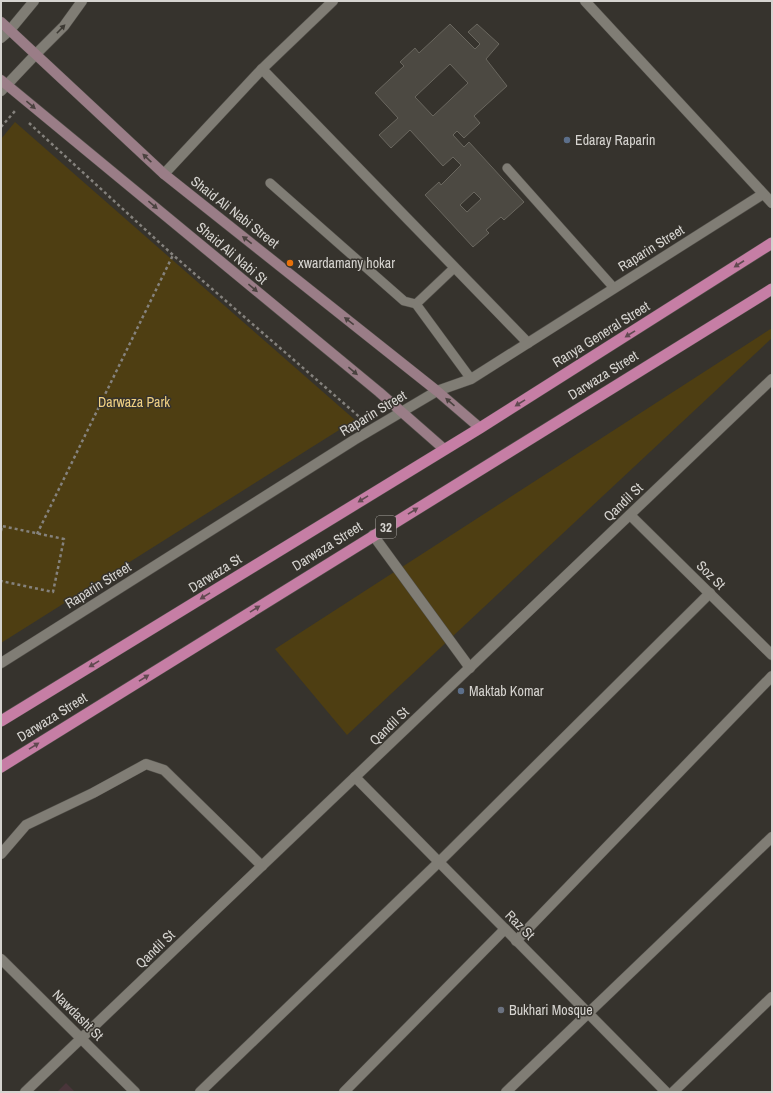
<svg xmlns="http://www.w3.org/2000/svg" width="773" height="1093" font-family="'Archivo Narrow',sans-serif">
  <style>
    .education { fill: #49353a }
    .green { fill: #4e3e12 }
    .building { fill: #4c4942; stroke: #6a675f; fill-rule: evenodd }
    .lines { fill: none; stroke-linecap: round; stroke-linejoin: round }
    .service-casing { stroke: #514f49; stroke-width: 10 }
    .minor-casing { stroke: #514f49; stroke-width: 11 }
    .tertiary-casing { stroke: #514f49; stroke-width: 11 }
    .secondary-casing { stroke: #514f49; stroke-width: 11 }
    .trunk-casing { stroke: #514f49; stroke-width: 12 }
    .path { stroke: #85827d; stroke-width: 2.5; stroke-dasharray: 3 3; stroke-linecap: butt }
    .service { stroke: #807d75; stroke-width: 9 }
    .minor { stroke: #807d75; stroke-width: 10 }
    .tertiary { stroke: #807d75; stroke-width: 10 }
    .secondary { stroke: #9a7d87; stroke-width: 10 }
    .trunk { stroke: #c67ea5; stroke-width: 11 }
    .oneway { fill: #3d3a34 }
    .oneway2 { fill: #4a423f }
    .oneway3 { fill: #614a51 }
    .service-dot { fill: #5c6f8a; stroke: #36332d; stroke-width: 1.5 }
    .food-dot { fill: #e8710a; stroke: #36332d; stroke-width: 1.5 }
    .worship-dot { fill: #6b7280; stroke: #36332d; stroke-width: 1.5 }
    .labels { text-anchor: middle; dominant-baseline: central; stroke-width: 3; stroke-linejoin: round; paint-order: stroke }
    .shield { fill: #36332d; stroke: #a6a49f; stroke-width: 1 }
    .shield-label { font-size: 13px; font-weight: bold; fill: #d6d4d0 }
    .poi-label { font-size: 14px; fill: #d6d4d0; stroke: #36332d; text-anchor: start }
    .street-label { font-size: 14px; fill: #d6d4d0; stroke: #36332d }
    .park-label { font-size: 14px; fill: #f0d082; stroke: #36332d }
  </style>
  <rect width="100%" height="100%" fill="#36332d"/>
  <polygon class="education" points="66,1083 75,1092 57,1092"/>
  <g class="green">
    <polygon points="15,122 355,420 1,643 1,139"/>
    <polygon points="772,328 772,338 347,735 275,649"/>
  </g>
  <path class="building" d="M450,24L475,49L480,44L468,32L477,24L499,44L486,59L507,86L474,116L480,123L464,138L457,131L453,135L464,147L469,142L524,202L504,220L501,217L486,230L489,233L473,247L425,195L439,182L441,185L461,165L453,157L443,166L410,130L391,148L379,135L398,118L375,93L404,66L400,62L415,48L419,53ZM450,64L468,83L433,116L415,97ZM474,192L481,199L467,212L460,205Z"/>
  <g class="lines">
    <defs>
      <g id="service">
        <polyline points="507,168 614,288"/>
        <polyline points="270,183 404,301 416,304 454,268"/>
        <polyline points="416,304 471,379"/>
      </g>
      <g id="minor">
        <polyline points="585,1 772,203"/>
        <polyline points="10,30 34,1"/>
        <polyline points="36,54 64,26 82,1"/>
        <polyline points="262,69 528,343"/>
        <polyline points="164,174 262,69 333,1"/>
        <polyline points="437,391 471,379 763,194"/>
        <polyline points="630,515 772,655"/>
        <polyline points="373,535 470,668"/>
        <polyline points="355,777 666,1092"/>
        <polyline points="1,854 26,825 93,793 146,764 164,770 262,866"/>
        <polyline points="516,941 772,676"/>
        <polyline points="1,959 135,1092"/>
        <polyline points="25,1092 772,379"/>
        <polyline points="200,1092 439,862 710,593"/>
        <polyline points="344,1092 505,929"/>
        <polyline points="506,1092 772,837"/>
        <polyline points="673,1092 772,997"/>
      </g>
      <g id="tertiary">
        <polyline points="1,38 10,30"/>
        <polyline points="1,91 36,54"/>
        <polyline points="1,663 354,440 437,391"/>
      </g>
      <g id="secondary">
        <polyline points="1,22 164,174 437,391 480,428"/>
        <polyline points="1,80 379,392 444,449"/>
      </g>
      <g id="trunk">
        <polyline points="1,721 480,428 772,243"/>
        <polyline points="1,767 772,289"/>
      </g>
    </defs>
    <use href="#service" class="service-casing"/>
    <use href="#minor" class="minor-casing"/>
    <use href="#tertiary" class="tertiary-casing"/>
    <use href="#secondary" class="secondary-casing"/>
    <use href="#trunk" class="trunk-casing"/>
    <g class="path">
      <polyline points="29,123 173,255 363,420"/>
      <polyline points="1,127 15,111 16,112"/>
      <polyline points="1,531 2,526 64,539 53,592 1,581"/>
      <polyline points="37,534 173,255"/>
    </g>
    <use href="#service" class="service"/>
    <use href="#minor" class="minor"/>
    <use href="#tertiary" class="tertiary"/>
    <use href="#secondary" class="secondary"/>
    <use href="#trunk" class="trunk"/>
  </g>
  <defs><path id="oneway-solid" d="M-6-.8H1V-3.2L6.5 0L1 3.2V.8H-6Z"/></defs>
  <use class="oneway" href="#oneway-solid" transform="translate(61 29) rotate(-46)"/>
  <g class="oneway2">
    <use href="#oneway-solid" transform="translate(31 105) rotate(40)"/>
    <use href="#oneway-solid" transform="translate(147 158) rotate(-137)"/>
    <use href="#oneway-solid" transform="translate(153 205) rotate(40)"/>
    <use href="#oneway-solid" transform="translate(247 240) rotate(-142)"/>
    <use href="#oneway-solid" transform="translate(253 288) rotate(40)"/>
    <use href="#oneway-solid" transform="translate(349 321) rotate(-142)"/>
    <use href="#oneway-solid" transform="translate(353 371) rotate(40)"/>
    <use href="#oneway-solid" transform="translate(450 402) rotate(-139)"/>
  </g>
  <g class="oneway3">
    <use href="#oneway-solid" transform="translate(739 264) rotate(147)"/>
    <use href="#oneway-solid" transform="translate(630 334) rotate(148)"/>
    <use href="#oneway-solid" transform="translate(520 403) rotate(148)"/>
    <use href="#oneway-solid" transform="translate(363 499) rotate(148)"/>
    <use href="#oneway-solid" transform="translate(413 511) rotate(-32)"/>
    <use href="#oneway-solid" transform="translate(205 596) rotate(148)"/>
    <use href="#oneway-solid" transform="translate(255 609) rotate(-32)"/>
    <use href="#oneway-solid" transform="translate(94 664) rotate(149)"/>
    <use href="#oneway-solid" transform="translate(144 678) rotate(-32)"/>
    <use href="#oneway-solid" transform="translate(34 746) rotate(-32)"/>
  </g>
  <g class="service-dot">
    <circle cx="567" cy="140" r="4"/>
    <circle cx="461" cy="691" r="4"/>
  </g>
  <circle class="food-dot" cx="290" cy="263" r="4"/>
  <circle class="worship-dot" cx="501" cy="1010" r="4"/>
  <g class="labels">
    <rect class="shield" x="376" y="516" width="20" height="22" rx="3"/>
    <g class="shield-label">
      <text x="386" y="527">32</text>
    </g>
    <g class="poi-label">
      <text x="575" y="140">Edaray Raparin</text>
      <text x="298" y="263">xwardamany hokar</text>
      <text x="469" y="691">Maktab Komar</text>
      <text x="509" y="1010">Bukhari Mosque</text>
    </g>
    <g class="street-label">
      <text transform="translate(235 212) rotate(38)">Shaid Ali Nabi Street</text>
      <text transform="translate(651 248) rotate(-32)">Raparin Street</text>
      <text transform="translate(232 253) rotate(40)">Shaid Ali Nabi St</text>
      <text transform="translate(601 334) rotate(-32)">Ranya General Street</text>
      <text transform="translate(603 375) rotate(-32)">Darwaza Street</text>
      <text transform="translate(373 413) rotate(-31)">Raparin Street</text>
      <text transform="translate(623 502) rotate(-44)">Qandil St</text>
      <text transform="translate(327 546) rotate(-32)">Darwaza Street</text>
      <text transform="translate(215 573) rotate(-32)">Darwaza St</text>
      <text transform="translate(711 575) rotate(45)">Soz St</text>
      <text transform="translate(98 585) rotate(-32)">Raparin Street</text>
      <text transform="translate(52 717) rotate(-32)">Darwaza Street</text>
      <text transform="translate(389 726) rotate(-44)">Qandil St</text>
      <text transform="translate(520 925) rotate(45)">Raz St</text>
      <text transform="translate(155 949) rotate(-44)">Qandil St</text>
      <text transform="translate(78 1015) rotate(45)">Nawdasht St</text>
    </g>
    <g class="park-label">
      <text x="134" y="402">Darwaza Park</text>
    </g>
  </g>
  <rect width="773" height="1093" fill="none" stroke="#d6d4d0" stroke-width="4"/>
</svg>
